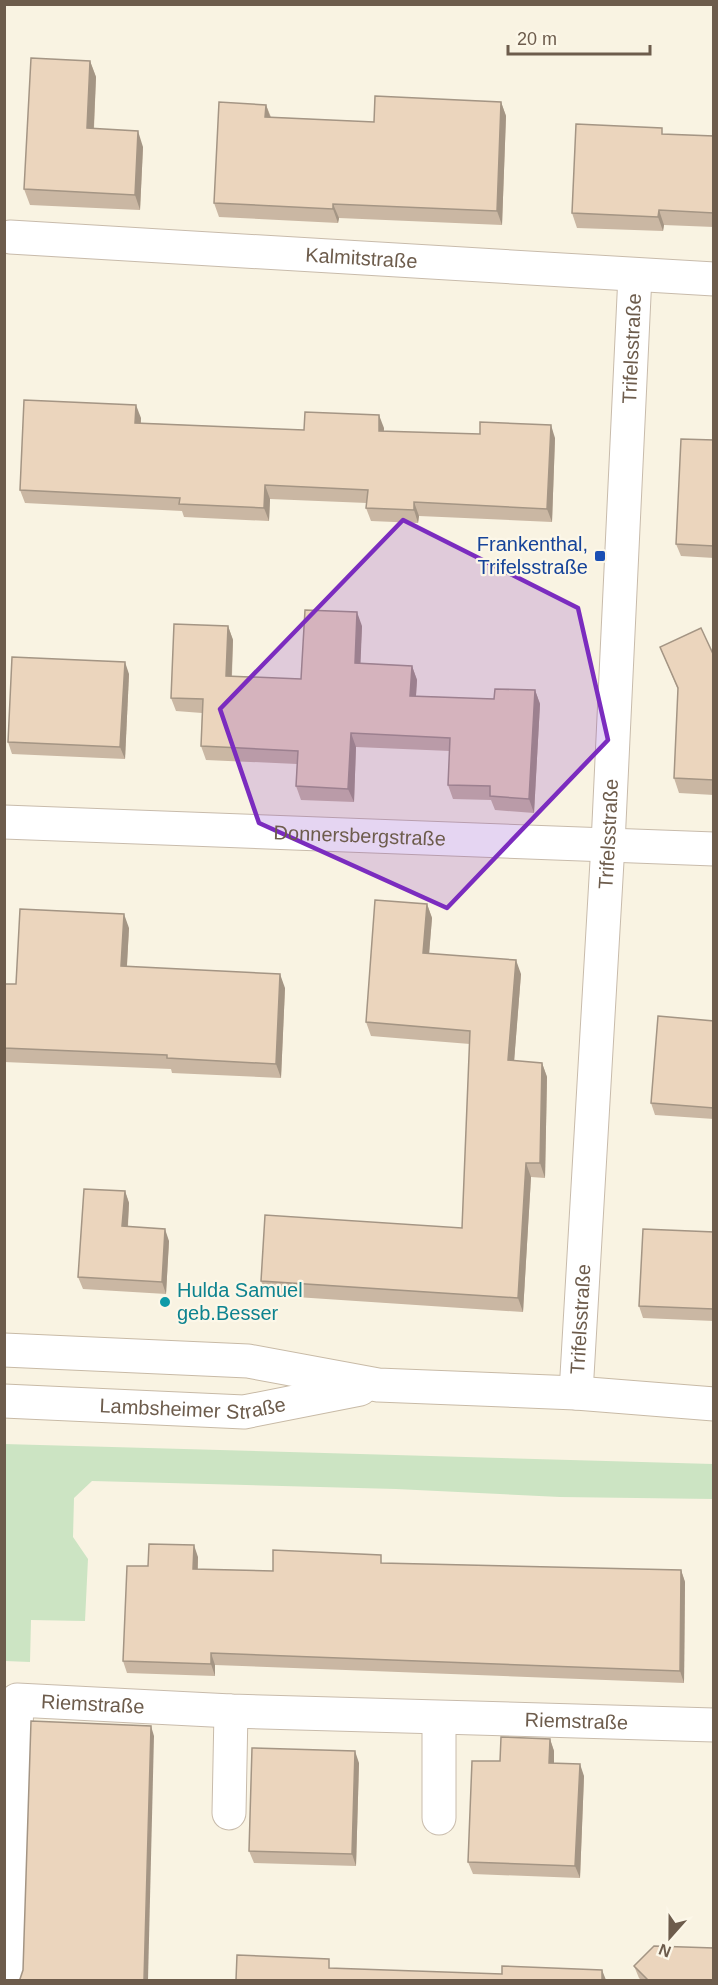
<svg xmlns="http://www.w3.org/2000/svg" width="718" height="1985" font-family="Arial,sans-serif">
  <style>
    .green { fill: #cce4c3 }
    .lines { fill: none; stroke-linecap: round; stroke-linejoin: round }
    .minor-casing { stroke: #c8bbab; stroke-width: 35 }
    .secondary-casing { stroke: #c8baa6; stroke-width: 35 }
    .minor { stroke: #fff; stroke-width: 33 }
    .secondary { stroke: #fff; stroke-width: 33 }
    .wall { fill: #cab7a3 }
    .shaded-wall { fill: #a49584 }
    .building { fill: #ebd5bd; stroke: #a49584; stroke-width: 1.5 }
    .marked { fill: #7b2cbf; fill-opacity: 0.2; stroke: #7b2cbf; stroke-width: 4.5; stroke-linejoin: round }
    .transit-dot { fill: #1a4fb4; stroke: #fcf7e8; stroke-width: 2 }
    .culture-dot { fill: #0f9aa8; stroke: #fcf7e8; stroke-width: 2 }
    .labels { text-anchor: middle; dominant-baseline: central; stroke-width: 4.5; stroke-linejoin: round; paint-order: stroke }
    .street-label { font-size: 20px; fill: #6d5c4c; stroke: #fcf7e8 }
    .transit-label { font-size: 20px; fill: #164399; stroke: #fcf7e8; text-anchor: end }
    .culture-label { font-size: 20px; fill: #0d838f; stroke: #fcf7e8; text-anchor: start }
  </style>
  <rect width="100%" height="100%" fill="#f9f3e2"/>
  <polygon class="green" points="4,1444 713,1464 713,1499 560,1497 396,1489 92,1481 74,1498 73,1537 88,1559 85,1621 31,1620 30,1662 5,1661"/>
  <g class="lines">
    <defs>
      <g id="minor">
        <path id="s1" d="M10,237L714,279"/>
        <path id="s2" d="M4,822L714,849"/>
        <path id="s3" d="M576,1393L608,844L635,275"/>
        <polyline points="229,1813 231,1711"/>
        <polyline points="439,1818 439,1718"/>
        <path id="s4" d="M8,1980L17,1700L231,1711L714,1725"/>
      </g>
      <g id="secondary">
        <polyline points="4,1350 248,1361 378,1385 576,1393 714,1404"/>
        <path id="s5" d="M4,1401L244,1412L360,1389"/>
      </g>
    </defs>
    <use href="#minor" class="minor-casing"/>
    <use href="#secondary" class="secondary-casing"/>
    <use href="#minor" class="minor"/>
    <use href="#secondary" class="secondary"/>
  </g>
  <g class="wall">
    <polygon points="90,61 96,77 94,129 143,147 140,210 30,205 24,189"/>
    <polygon points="501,102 506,116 502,225 339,218 338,223 219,217 214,203 266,105 271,117 374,122"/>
    <polygon points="664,134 714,136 714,227 664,225 663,231 577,228 572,213"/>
    <polygon points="141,418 141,423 304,430 384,428 384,431 555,438 552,522 419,516 418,523 371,521 366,508 367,503 270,499 269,521 184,517 182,511 25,503 20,490"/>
    <polygon points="714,440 714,558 681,556 676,544"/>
    <polygon points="228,626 233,640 232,676 301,679 362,626 360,663 412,666 417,680 416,696 494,699 535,690 540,704 534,813 495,810 491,800 453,799 448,785 450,751 356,747 354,802 301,800 296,786 297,764 206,760 201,746 202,713 176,711 171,698"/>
    <polygon points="660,647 714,656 714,795 679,793 674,778 678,690"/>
    <polygon points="129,674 125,759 12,754 8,742"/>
    <polygon points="427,904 432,918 429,953 521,974 514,1061 542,1063 547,1077 545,1178 531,1177 523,1312 266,1295 261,1281 462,1228 470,1044 371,1036 366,1022"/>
    <polygon points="129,928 127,966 285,988 281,1078 172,1073 171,1069 4,1062 4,984 16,984"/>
    <polygon points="714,1021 714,1119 655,1115 651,1103"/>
    <polygon points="125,1191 129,1203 128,1227 169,1241 166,1294 83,1289 78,1277"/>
    <polygon points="714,1232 714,1321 643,1318 639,1306"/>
    <polygon points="198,1557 198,1569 273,1571 384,1563 681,1570 685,1582 684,1683 215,1665 215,1676 127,1673 123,1661 148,1566"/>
    <polygon points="550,1739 554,1751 554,1763 584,1776 580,1878 473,1874 468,1862 500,1761"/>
    <polygon points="359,1763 356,1866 254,1863 249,1851"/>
    <polygon points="634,1966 714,1980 641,1980 639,1978"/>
  </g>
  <g class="shaded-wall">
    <polygon points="90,61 96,77 93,144 87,128"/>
    <polygon points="501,102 506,116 502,225 497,211"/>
    <polygon points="266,105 271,119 265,117"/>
    <polygon points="138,131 143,147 140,210 135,195"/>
    <polygon points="333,204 339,218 338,223 333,209"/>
    <polygon points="659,210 664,225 663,231 658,217"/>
    <polygon points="136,405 141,418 140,436 135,423"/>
    <polygon points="379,415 384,428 383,444 379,431"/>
    <polygon points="551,425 555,438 552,522 547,509"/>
    <polygon points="265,485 270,499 269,521 264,508"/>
    <polygon points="414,502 419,516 418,523 414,510"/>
    <polygon points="357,612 362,626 360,676 355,663"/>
    <polygon points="228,626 233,640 231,690 226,676"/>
    <polygon points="125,662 129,674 125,759 120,747"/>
    <polygon points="412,666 417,680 415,710 410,696"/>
    <polygon points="535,690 540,704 534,813 529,799"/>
    <polygon points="351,733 356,747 354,802 348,789"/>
    <polygon points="427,904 432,918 428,967 423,953"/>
    <polygon points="124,914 129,928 126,980 121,966"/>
    <polygon points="516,960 521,974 513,1075 508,1060"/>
    <polygon points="280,974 285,988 281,1078 276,1064"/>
    <polygon points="542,1063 547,1077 545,1178 540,1163"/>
    <polygon points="526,1163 531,1177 523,1312 518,1298"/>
    <polygon points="125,1191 129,1203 127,1238 122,1226"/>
    <polygon points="165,1229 169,1241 166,1294 162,1282"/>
    <polygon points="194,1545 198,1557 197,1581 193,1569"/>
    <polygon points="681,1570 685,1582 684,1683 680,1671"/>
    <polygon points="211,1653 215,1665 215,1676 211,1664"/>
    <polygon points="151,1726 154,1736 148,1980 144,1980"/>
    <polygon points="550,1739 554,1751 554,1775 549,1763"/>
    <polygon points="355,1751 359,1763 356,1866 352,1854"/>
    <polygon points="580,1764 584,1776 580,1878 575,1866"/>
    <polygon points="602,1970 606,1980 602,1980"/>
  </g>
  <g class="building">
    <polygon points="31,58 90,61 87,128 138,131 135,195 24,189"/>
    <polygon points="375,96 501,102 497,211 333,204 333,209 214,203 219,102 266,105 265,117 374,122"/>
    <polygon points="576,124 662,128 662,134 714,136 714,213 659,210 658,217 572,213"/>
    <polygon points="24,400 136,405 135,423 304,430 305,412 379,415 379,431 480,434 480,422 551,425 547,509 414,502 414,510 366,508 368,490 265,485 264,508 179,504 180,498 20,490"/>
    <polygon points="681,439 714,440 714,546 676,544"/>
    <polygon points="305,610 357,612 355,663 412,666 410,696 494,699 495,689 535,690 529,799 490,796 490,786 448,785 450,738 351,733 348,789 296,786 298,751 201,746 203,699 171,698 174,624 228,626 226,676 301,679"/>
    <polygon points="701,628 714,656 714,780 674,778 678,688 660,647"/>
    <polygon points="12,657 125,662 120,747 8,742"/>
    <polygon points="375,900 427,904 423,953 516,960 508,1060 542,1063 540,1163 526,1163 518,1298 261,1281 265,1215 462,1228 470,1031 366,1022"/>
    <polygon points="20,909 124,914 121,966 280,974 276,1064 167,1058 167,1055 4,1048 4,984 16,984"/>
    <polygon points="658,1016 714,1021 714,1108 651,1103"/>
    <polygon points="84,1189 125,1191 122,1226 165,1229 162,1282 78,1277"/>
    <polygon points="643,1229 714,1232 714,1309 639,1306"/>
    <polygon points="149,1544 194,1545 193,1569 273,1571 273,1550 381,1555 381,1563 681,1570 680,1671 211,1653 211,1664 123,1661 127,1566 148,1566"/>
    <polygon points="31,1721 151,1726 144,1980 19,1980 20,1979 23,1970"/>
    <polygon points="501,1737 550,1739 549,1763 580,1764 575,1866 468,1862 472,1761 500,1761"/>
    <polygon points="252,1748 355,1751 352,1854 249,1851"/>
    <polygon points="654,1946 714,1948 714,1980 648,1980 634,1966"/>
    <polygon points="237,1955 329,1959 329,1968 502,1974 502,1966 602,1970 602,1980 236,1980"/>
  </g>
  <path class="marked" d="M403,520L578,608L608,740L447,908L259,823L220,709Z"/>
  <rect class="transit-dot" x="594" y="550" width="12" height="12" rx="3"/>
  <circle class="culture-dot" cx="165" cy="1302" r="6"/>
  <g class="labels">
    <g class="street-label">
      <text stroke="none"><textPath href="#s1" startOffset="352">Kalmitstraße</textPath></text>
      <text stroke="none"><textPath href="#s3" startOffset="1046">Trifelsstraße</textPath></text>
      <text stroke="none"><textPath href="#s3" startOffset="560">Trifelsstraße</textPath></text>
      <text stroke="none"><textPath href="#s2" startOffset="356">Donnersbergstraße</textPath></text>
      <text stroke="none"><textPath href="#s3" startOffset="74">Trifelsstraße</textPath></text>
      <text stroke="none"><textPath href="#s5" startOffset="189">Lambsheimer Straße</textPath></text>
      <text stroke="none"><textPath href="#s4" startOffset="356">Riemstraße</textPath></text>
      <text stroke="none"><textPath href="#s4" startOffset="840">Riemstraße</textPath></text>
    </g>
    <g class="transit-label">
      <text x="588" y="544">Frankenthal,<tspan x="588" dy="23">Trifelsstraße</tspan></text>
    </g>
    <g class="culture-label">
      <text x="177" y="1290">Hulda Samuel<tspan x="177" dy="23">geb.Besser</tspan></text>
    </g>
  </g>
  <rect width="718" height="1985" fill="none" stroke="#6d5c4c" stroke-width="12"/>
  <g transform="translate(670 1937) rotate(201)" stroke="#fcf7e8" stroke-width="4.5" paint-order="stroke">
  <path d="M0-4.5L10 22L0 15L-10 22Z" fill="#6d5c4c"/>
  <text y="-9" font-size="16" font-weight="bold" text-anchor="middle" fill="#6d5c4c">N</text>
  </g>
  <path d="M508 45v9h142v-9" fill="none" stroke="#6d5c4c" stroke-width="3"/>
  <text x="517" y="45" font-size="18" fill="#6d5c4c" stroke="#fcf7e8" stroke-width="4.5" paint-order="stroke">20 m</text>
</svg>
